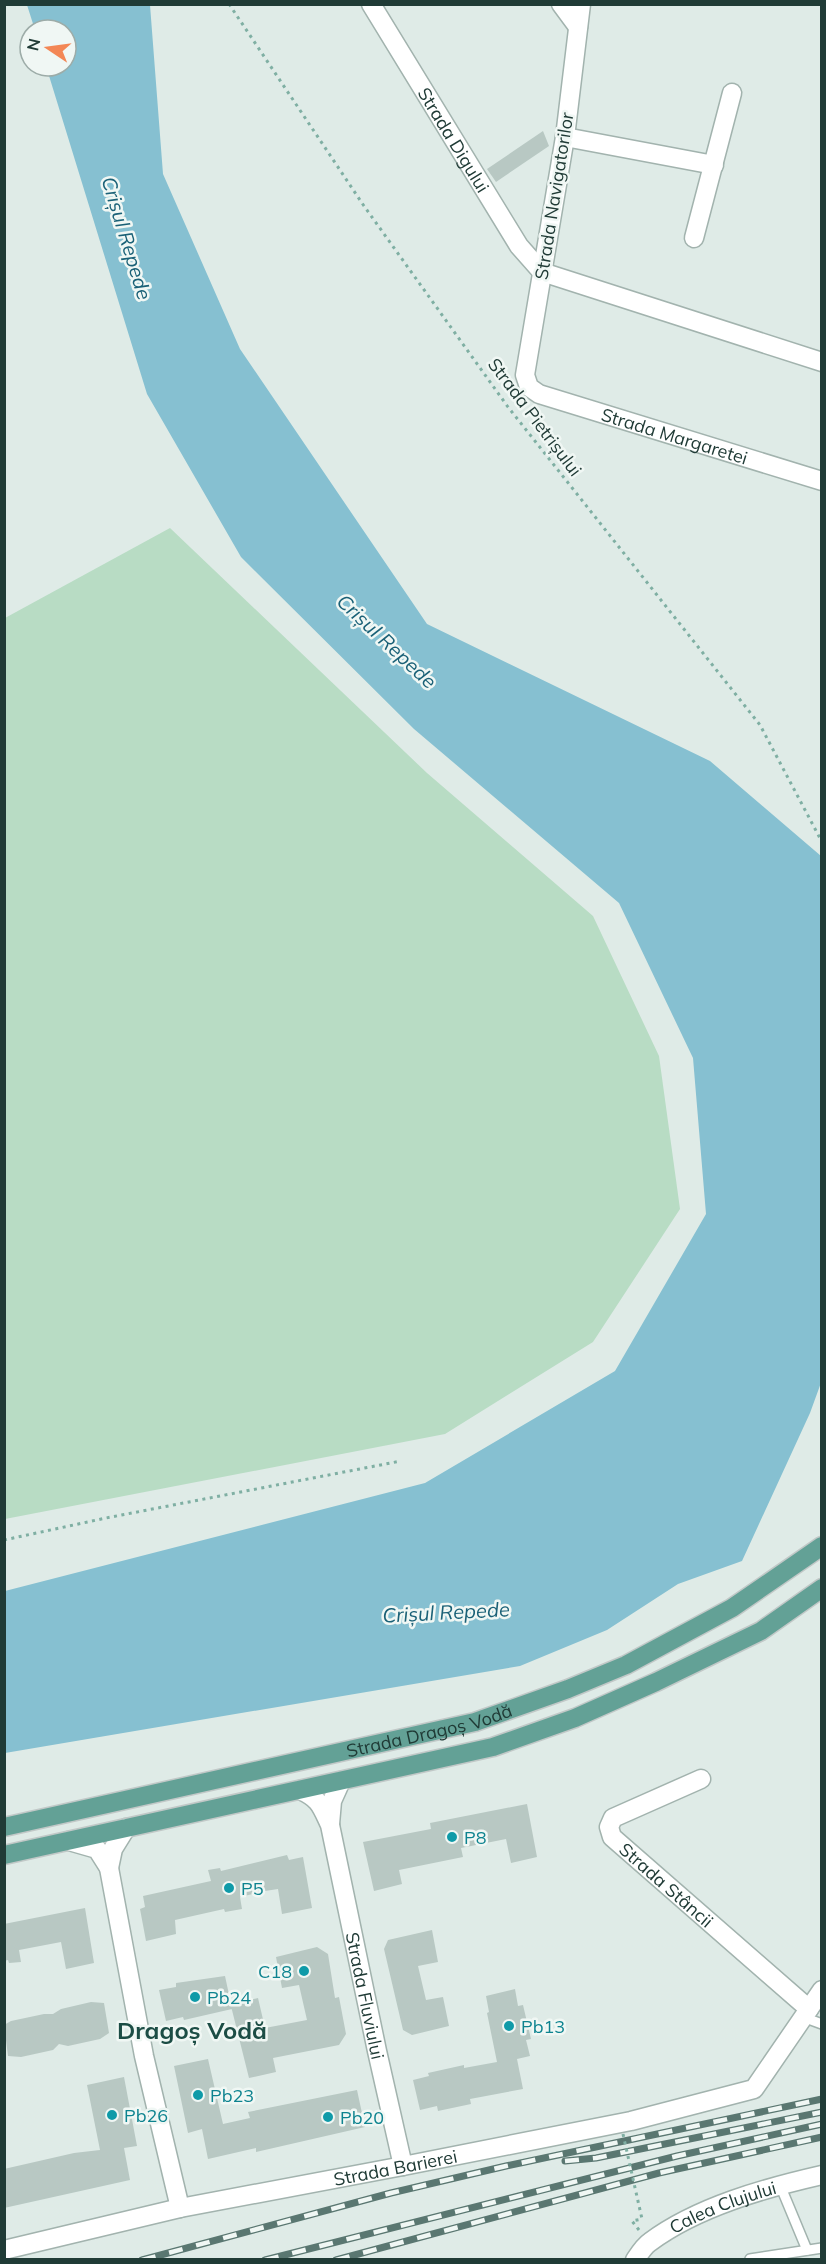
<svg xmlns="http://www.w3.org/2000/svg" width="826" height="2264" font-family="Mulish,sans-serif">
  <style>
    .green { fill: #b8dcc4 }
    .water { fill: #86c0d1 }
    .building { fill: #b8c8c3 }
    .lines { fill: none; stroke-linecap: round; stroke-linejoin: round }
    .service-casing { stroke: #a2b3ae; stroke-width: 12 }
    .minor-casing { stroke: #a2b3ae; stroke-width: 21 }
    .primary-casing { stroke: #c1c8c7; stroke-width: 21 }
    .path { stroke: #7fafa3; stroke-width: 3; stroke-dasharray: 3 4.5; stroke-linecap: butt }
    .service { stroke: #fff; stroke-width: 9 }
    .minor { stroke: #fff; stroke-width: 18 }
    .primary { stroke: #63a196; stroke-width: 18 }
    .rail-casing { stroke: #5a7771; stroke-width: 7 }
    .rail { stroke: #f0f7f4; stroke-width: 4.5; stroke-dasharray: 14; stroke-linecap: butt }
    .path-bridge { stroke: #7fafa3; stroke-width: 3; stroke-dasharray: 3 4.5; stroke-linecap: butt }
    .culture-dot { fill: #0f9aa8; stroke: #f0f7f4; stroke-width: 2 }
    .labels { text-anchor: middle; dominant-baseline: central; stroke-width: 5; stroke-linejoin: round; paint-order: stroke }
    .street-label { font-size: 18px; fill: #203b36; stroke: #f0f7f4 }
    .culture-label { font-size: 18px; fill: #0d838f; stroke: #f0f7f4; text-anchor: start }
    .water-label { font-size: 20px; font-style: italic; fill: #1a6177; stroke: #f0f7f4 }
    .district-label { font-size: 24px; font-weight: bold; fill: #1c4d45; stroke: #f0f7f4 }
  </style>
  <rect width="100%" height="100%" fill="#dfebe7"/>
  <polygon class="green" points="170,528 427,773 593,916 659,1056 680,1209 593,1342 445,1434 5,1519 5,618"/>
  <polygon class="water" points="27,5 150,5 163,174 240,349 427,624 710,761 821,856 822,1380 810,1413 742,1561 678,1584 607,1630 520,1666 5,1753 5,1591 425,1483 615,1371 706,1214 693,1058 619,903 414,729 241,557 147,394 46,66 66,66 66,30 35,30"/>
  <g class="building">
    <polygon points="543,131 549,146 496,182 487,169"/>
    <polygon points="527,1804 537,1857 511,1863 506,1839 461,1848 463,1857 399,1870 402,1884 374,1891 363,1842 431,1829 430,1823"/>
    <polygon points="287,1855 289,1860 303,1857 312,1908 282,1914 278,1889 265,1891 240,1897 242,1909 225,1912 224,1909 175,1920 176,1934 146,1941 140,1909 145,1907 143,1896 211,1881 208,1870 220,1868 221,1871"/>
    <polygon points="85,1908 94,1963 66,1969 61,1942 19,1950 21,1962 9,1963 8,1960 4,1961 4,1924"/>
    <polygon points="432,1930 438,1962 418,1966 426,2000 443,1997 449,2026 412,2035 403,2030 384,1949 388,1940"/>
    <polygon points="317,1947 328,1954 335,1998 339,1997 346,2034 339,2045 273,2058 276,2072 249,2078 231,2006 232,2009 184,2020 183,2017 166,2021 159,1990 176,1987 176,1983 225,1976 231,2004 258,1998 265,2028 307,2020 299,1985 282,1988 276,1957"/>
    <polygon points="515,1989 518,2006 523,2005 531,2039 526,2040 530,2056 517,2059 523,2089 470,2099 471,2104 438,2111 437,2106 420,2110 413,2080 429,2076 428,2073 464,2065 464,2068 497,2062 487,2013 489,2012 486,1996"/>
    <polygon points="91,2002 104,2003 109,2033 100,2039 68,2046 59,2044 53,2050 21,2057 8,2056 4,2025 11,2021 44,2014 53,2014 61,2009"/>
    <polygon points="208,2059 223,2124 250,2118 248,2112 357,2090 365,2127 256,2152 256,2148 208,2159 202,2129 188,2133 174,2066"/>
    <polygon points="124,2077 137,2146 124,2148 130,2180 4,2208 4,2169 74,2153 100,2150 87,2085"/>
  </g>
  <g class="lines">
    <defs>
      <g id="service">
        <polyline points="803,2017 822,2024"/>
        <polyline points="780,2185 807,2250"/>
        <polyline points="750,2259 822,2248"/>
      </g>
      <g id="minor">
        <path id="s1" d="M371,4L519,246L542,272L822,362"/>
        <polyline points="561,4 578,27"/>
        <path id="s2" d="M581,4L565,137L525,375L529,387L539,394L822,481"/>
        <polyline points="565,137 714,165"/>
        <polyline points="694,238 732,93"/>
        <path id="s3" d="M701,1779L613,1818L609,1827L612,1837L809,2009"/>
        <path id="s4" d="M300,1790C320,1799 321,1806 330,1825L377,2051L403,2166"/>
        <polyline points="330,1824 332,1801 341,1781"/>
        <polyline points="69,1841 97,1849 109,1868 144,2056 180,2208"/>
        <polyline points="109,1868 113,1849 126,1828"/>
        <path id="s5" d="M4,2250L180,2208L403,2166L631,2121L754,2089L822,1990"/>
        <path id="s6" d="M635,2260C639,2254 644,2246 650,2242C697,2207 765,2188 822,2175"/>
      </g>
      <g id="primary">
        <path id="s7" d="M4,1827L475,1722L568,1689L626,1665L732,1608L822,1546"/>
        <polyline points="4,1855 493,1747 575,1718 656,1682 761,1631 822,1588"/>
      </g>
    </defs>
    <use href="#service" class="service-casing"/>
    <use href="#minor" class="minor-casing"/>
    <use href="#primary" class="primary-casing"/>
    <g class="path">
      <polyline points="229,4 364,206 508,407 760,725 822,842"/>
      <polyline points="4,1540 106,1518 401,1461"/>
      <polyline points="639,2230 632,2221 642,2219"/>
    </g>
    <use href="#service" class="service"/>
    <use href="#minor" class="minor"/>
    <use href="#primary" class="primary"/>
    <defs>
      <g id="rail">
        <polyline points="565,2161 596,2158 822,2112"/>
        <polyline points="142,2260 391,2193 506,2166 822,2099"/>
        <polyline points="265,2260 677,2156 822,2124"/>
        <polyline points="336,2260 659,2173 822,2137"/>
      </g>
    </defs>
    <use href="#rail" class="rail-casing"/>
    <use href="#rail" class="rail"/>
    <polyline class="path-bridge" points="623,2134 642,2219"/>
  </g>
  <g class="culture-dot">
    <circle cx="452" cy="1837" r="6"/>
    <circle cx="229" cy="1888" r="6"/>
    <circle cx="304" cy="1971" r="6"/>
    <circle cx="195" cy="1997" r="6"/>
    <circle cx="509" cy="2026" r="6"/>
    <circle cx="198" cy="2095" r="6"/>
    <circle cx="112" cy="2115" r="6"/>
    <circle cx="328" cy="2117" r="6"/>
  </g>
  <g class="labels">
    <g class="street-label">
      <text stroke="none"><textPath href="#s1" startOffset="159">Strada Digului</textPath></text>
      <text transform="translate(554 196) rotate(-81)">Strada Navigatorilor</text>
      <text transform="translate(535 417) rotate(53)">Strada Pietrișului</text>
      <text stroke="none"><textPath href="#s2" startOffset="542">Strada Margaretei</textPath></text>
      <text stroke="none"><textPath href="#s7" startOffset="436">Strada Dragoș Vodă</textPath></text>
      <text stroke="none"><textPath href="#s3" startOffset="189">Strada Stâncii</textPath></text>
      <text stroke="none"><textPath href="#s4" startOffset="222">Strada Fluviului</textPath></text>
      <text stroke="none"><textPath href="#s5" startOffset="400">Strada Barierei</textPath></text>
      <text stroke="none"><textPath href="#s6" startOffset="105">Calea Clujului</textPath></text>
    </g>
    <g class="culture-label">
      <text x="464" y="1837">P8</text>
      <text x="241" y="1888">P5</text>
      <text x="292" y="1971" text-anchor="end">C18</text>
      <text x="207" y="1997">Pb24</text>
      <text x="521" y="2026">Pb13</text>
      <text x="210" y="2095">Pb23</text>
      <text x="124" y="2115">Pb26</text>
      <text x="340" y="2117">Pb20</text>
    </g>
    <g class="water-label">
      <text transform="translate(127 238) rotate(73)">Crișul Repede</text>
      <text transform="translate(387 641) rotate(43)">Crișul Repede</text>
      <text transform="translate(446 1612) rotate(-3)">Crișul Repede</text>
    </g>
    <g class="district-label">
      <text x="192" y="2030">Dragoș Vodă</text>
    </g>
  </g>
  <rect width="826" height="2264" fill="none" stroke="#203b36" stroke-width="12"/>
  <g transform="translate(48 48) rotate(283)"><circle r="28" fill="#f0f7f4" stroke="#9daca8" stroke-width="1.5"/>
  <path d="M0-4.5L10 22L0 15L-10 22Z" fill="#f38755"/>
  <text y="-9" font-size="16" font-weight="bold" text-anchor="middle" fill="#203b36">N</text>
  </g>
</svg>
